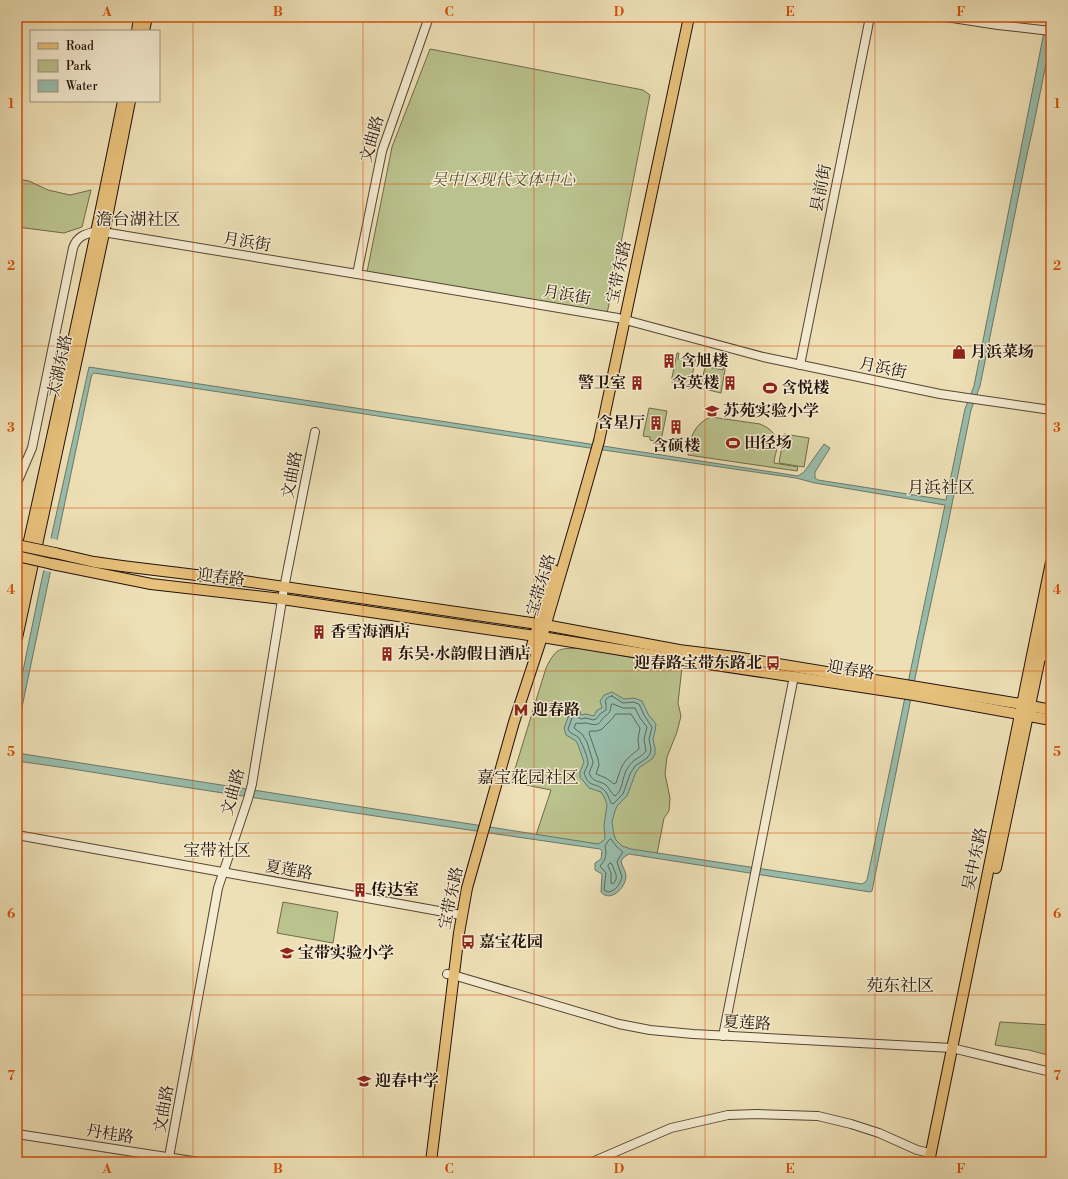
<svg xmlns="http://www.w3.org/2000/svg" width="1068" height="1179" font-family="'Libre Bodoni','Noto Serif SC',serif">
  <style>
    .green { fill: #bac28d; stroke: #6e6a4c }
    .water { fill: #99bdab; stroke: #6a786b }
    .pier { fill: #eee0b6 }
    .lines { fill: none; stroke-linecap: round; stroke-linejoin: round }
    .shore { stroke: #5e675a; stroke-width: 1 }
    .minor-casing { stroke: #564535; stroke-width: 10 }
    .major-casing { stroke: #23110a; stroke-width: 12 }
    .minor { stroke: #f4ebd0; stroke-width: 8 }
    .major { stroke: #e7c07b; stroke-width: 10 }
    .major-bridge-casing { stroke: #23110a; stroke-width: 12; stroke-linecap: butt }
    .major-bridge { stroke: #e7c07b; stroke-width: 10 }
    .grid { fill: none; stroke: #d4520c; stroke-width: 1; stroke-opacity: 0.55 }
    .labels { text-anchor: middle; dominant-baseline: central; stroke-width: 3; stroke-linejoin: round; paint-order: stroke }
    .street-label { font-size: 16px; fill: #23110a; stroke: #f4ebd0 }
    .park-label { font-size: 16px; font-style: italic; fill: #584f38; stroke: #f4ebd0 }
    .poi-label { font-size: 16px; font-weight: bold; fill: #23110a; stroke: #f4ebd0; text-anchor: start }
    .neighbourhood-label { font-size: 17px; fill: #23110a; stroke: #f4ebd0 }
    .neatline { fill: none; stroke: #d4520c; stroke-width: 1.5 }
    .grid-label { font-size: 13px; text-anchor: middle; font-weight: bold; fill: #d4520c }
  </style>
  <rect width="100%" height="100%" fill="#eee0b6"/>
  <filter id="stains"><feTurbulence type="fractalNoise" baseFrequency=".005" numOctaves="4"/><feColorMatrix values="0 0 0 0 .2 0 0 0 0 .09 0 0 0 0 .02 0 0 0 .5 -.17"/></filter>
  <radialGradient id="worn" r=".72"><stop offset=".6" stop-color="#630" stop-opacity="0"/><stop offset="1" stop-color="#630" stop-opacity=".3"/></radialGradient>
  <g class="green">
    <polygon points="430,49 643,90 650,95 608,309 607,312 603,313 367,272 392,147"/>
    <polygon points="17,179 29,181 48,190 70,195 91,190 82,227 64,233 17,227"/>
    <polygon points="677,353 679,353 678,359 691,362 693,356 696,356 690,387 671,382"/>
    <polygon points="707,359 710,359 708,367 723,370 724,364 726,364 721,393 700,388"/>
    <polygon points="649,408 667,411 661,441 658,440 657,442 650,440 650,437 643,436"/>
    <path d="M711,417L760,424C770,428 778,435 777,446C777,452 774,457 774,463L798,467L797,471L688,455C688,439 696,422 711,417Z"/>
    <polygon points="784,434 809,438 804,467 779,463"/>
    <path d="M582,648L682,667L678,703L681,716L677,732L667,757L665,774L670,798L669,811L664,818L657,854L536,835L551,790L511,782L546,668C557,646 559,649 582,648Z"/>
    <polygon points="283,902 338,912 333,943 277,933"/>
    <polygon points="1000,1022 1051,1025 1051,1056 1029,1050 995,1045"/>
  </g>
  <path class="water" d="M1047,17H1051L1050,44L1034,123L1025,164L980,386L971,410L947,529L922,644L872,891L870,892L629,854L624,857L621,861C622,867 626,871 626,876C626,888 610,903 601,892L602,874L595,870V863L601,859L602,851L600,849C474,831 348,812 223,793C154,783 86,770 17,761V753L598,844L603,841L605,839L604,825L607,805L605,799L601,792L589,788L580,777V772L584,762L578,745L576,741L566,735L564,728L569,715L573,712L574,707L579,708L581,715L586,714L594,716L597,710L602,708L600,701L604,695L612,692L624,699L634,698L642,701L648,714L656,724L655,731L653,739L655,748V754L652,759L640,767L636,772L627,796L617,806L615,811L612,822L614,835L616,840L622,846L631,849L862,884L865,882L867,880L945,505L815,483L796,478L569,445L94,373L92,375L91,378L17,731V700L41,583L89,367L798,476L804,472L824,444L830,448L815,472V478L818,480L946,500L965,409L974,386Z"/>
  <polygon class="pier" points="49,538 58,540 51,572 42,570"/>
  <g class="lines">
    <g class="shore">
      <path d="M612,696L623,703L633,702L639,704L644,715L652,727L649,739L651,749L650,754L647,758L635,766L630,774L623,794L613,804L611,803C609,798 607,792 603,789C594,782 589,788 584,773C585,770 587,767 588,764C589,760 581,740 578,737C574,734 570,734 568,729L572,718L575,716L581,719L586,718L593,720L596,719L600,714L606,710C607,703 602,698 612,696Z"/>
      <path d="M613,704L623,708H635L640,718L647,727L644,739L646,751C640,759 633,758 627,769C622,777 623,791 615,796C611,793 609,788 606,785C599,780 593,783 589,773L592,766L593,762L587,742L582,734L574,728L576,723C580,724 582,723 586,723C592,724 597,727 601,721C602,720 602,719 603,718C608,713 611,714 611,705Z"/>
      <path d="M616,714H631L640,728L638,739L639,749C623,761 622,764 616,783L614,784L606,778L596,774L599,765L598,759L589,733L590,731H597L602,729L612,719Z"/>
      <path d="M611,839L616,846L623,852L619,858L617,862L622,877C620,884 616,891 608,892L604,890L606,873L600,866C606,859 607,855 605,846L609,840Z"/>
      <path d="M610,863L612,864C614,872 620,877 613,884L611,883V873L608,866Z"/>
    </g>
    <defs>
      <g id="minor">
        <polyline points="946,17 998,25 1051,31"/>
        <polyline points="357,274 382,151 429,17"/>
        <polyline points="800,365 870,17"/>
        <path d="M17,483L32,448L73,248C77,236 85,234 97,231L357,274L618,318L763,357L940,394L1051,410"/>
        <polyline points="1040,656 1051,657"/>
        <polyline points="17,835 461,915"/>
        <polyline points="447,974 453,975 619,1024 650,1030 693,1034 952,1048 1051,1072"/>
        <polyline points="723,1036 794,676"/>
        <polyline points="17,1134 199,1162"/>
        <polyline points="169,1157 218,888 248,799 252,784 284,588 315,432"/>
        <polyline points="592,1162 671,1128 728,1115 757,1114 818,1116 851,1124 879,1133 917,1150 930,1153"/>
      </g>
      <g id="major">
        <polyline points="137,31 139,17"/>
        <polyline points="144,31 147,17"/>
        <polyline points="55,553 94,562 122,566 237,580 545,625 679,650 735,657 1021,704 1051,710"/>
        <polyline points="52,564 151,584 282,599 542,637 676,659 914,695 1051,720"/>
        <path d="M17,594C54,430 90,266 123,101"/>
        <polyline points="17,638 104,233 130,101"/>
        <polyline points="531,649 554,570"/>
        <polyline points="996,868 1051,605"/>
        <polyline points="431,1162 459,933 467,888 514,722 542,637 580,508 599,441 689,17"/>
        <polyline points="929,1162 1051,562"/>
      </g>
    </defs>
    <use href="#minor" class="minor-casing"/>
    <use href="#major" class="major-casing"/>
    <use href="#minor" class="minor"/>
    <use href="#major" class="major"/>
    <defs>
      <g id="major-bridge">
        <polyline points="17,545 55,553"/>
        <polyline points="17,556 52,564"/>
      </g>
    </defs>
    <use href="#major-bridge" class="major-bridge-casing"/>
    <use href="#major-bridge" class="major-bridge"/>
  </g>
  <path class="grid" d="M193,17V1162M363,17V1162M534,17V1162M705,17V1162M875,17V1162M17,184H1051M17,346H1051M17,508H1051M17,671H1051M17,833H1051M17,995H1051"/>
  <defs>
    <symbol id="shop-bare" viewBox="-9 -9 18 18"><path d="M-5-2.5h2.3a2.7 3.5 0 0 1 5.4 0H5L5.5 6h-11ZM-1.5-2.5h3a1.5 2.3 0 0 0-3 0Z" fill="#8f2418" stroke="#f4ebd0" stroke-width="2.5" paint-order="stroke"/></symbol>
    <symbol id="building-bare" viewBox="-9 -9 18 18"><path d="M-4-6H4V6H1V3H-1V6H-4ZM-2.5-4.3h1.7v1.8h-1.7ZM.8-4.3h1.7v1.8H.8ZM-2.5-1h1.7V.8h-1.7ZM.8-1h1.7V.8H.8Z" fill="#8f2418" stroke="#f4ebd0" stroke-width="2.5" paint-order="stroke"/></symbol>
    <symbol id="stadium-bare" viewBox="-9 -9 18 18"><path d="M0-5a6.5 5 0 1 0 0 10a6.5 5 0 1 0 0-10ZM-3.5-1.8h7v3.6h-7Z" fill="#8f2418" stroke="#f4ebd0" stroke-width="2.5" paint-order="stroke"/></symbol>
    <symbol id="school-bare" viewBox="-9 -9 18 18"><path d="M0-5L7-2L0 1L-7-2ZM-4 1L0 2.5L4 1V4Q0 6-4 4Z" fill="#8f2418" stroke="#f4ebd0" stroke-width="2.5" paint-order="stroke"/></symbol>
    <symbol id="bus-bare" viewBox="-9 -9 18 18"><path d="M-5-6H5V4H4V6H2V4H-2V6H-4V4H-5ZM-3.5-4V0h7V-4ZM-3.5 1.2v1.5H-2V1.2ZM2 1.2v1.5H3.5V1.2Z" fill="#8f2418" stroke="#f4ebd0" stroke-width="2.5" paint-order="stroke"/></symbol>
    <symbol id="metro-bare" viewBox="-9 -9 18 18"><path d="M-5.5 5V-5H-3L0 0L3-5H5.5V5H3V-.5L0 4L-3-.5V5Z" fill="#8f2418" stroke="#f4ebd0" stroke-width="2.5" paint-order="stroke"/></symbol>
  </defs>
  <g fill-rule="evenodd">
    <use href="#shop-bare" x="949" y="342" width="20" height="20"/>
    <use href="#building-bare" x="659" y="351" width="20" height="20"/>
    <use href="#building-bare" x="627" y="373" width="20" height="20"/>
    <use href="#building-bare" x="720" y="373" width="20" height="20"/>
    <use href="#stadium-bare" x="760" y="378" width="20" height="20"/>
    <use href="#school-bare" x="702" y="401" width="20" height="20"/>
    <use href="#building-bare" x="646" y="413" width="20" height="20"/>
    <use href="#building-bare" x="666" y="417" width="20" height="20"/>
    <use href="#stadium-bare" x="723" y="433" width="20" height="20"/>
    <use href="#building-bare" x="309" y="622" width="20" height="20"/>
    <use href="#building-bare" x="377" y="644" width="20" height="20"/>
    <use href="#bus-bare" x="763" y="653" width="20" height="20"/>
    <use href="#metro-bare" x="511" y="700" width="20" height="20"/>
    <use href="#building-bare" x="350" y="880" width="20" height="20"/>
    <use href="#bus-bare" x="458" y="932" width="20" height="20"/>
    <use href="#school-bare" x="277" y="943" width="20" height="20"/>
    <use href="#school-bare" x="354" y="1071" width="20" height="20"/>
  </g>
  <g class="labels">
    <g class="street-label">
      <text transform="translate(372 139) rotate(-74)">文曲路</text>
      <text transform="translate(821 188) rotate(-79)">县前街</text>
      <text transform="translate(247 242) rotate(9)">月浜街</text>
      <text transform="translate(619 272) rotate(-78)">宝带东路</text>
      <text transform="translate(567 295) rotate(10)">月浜街</text>
      <text transform="translate(60 366) rotate(-78)">太湖东路</text>
      <text transform="translate(883 368) rotate(12)">月浜街</text>
      <text transform="translate(292 475) rotate(-79)">文曲路</text>
      <text transform="translate(221 577) rotate(6)">迎春路</text>
      <text transform="translate(541 585) rotate(-73)">宝带东路</text>
      <text transform="translate(851 670) rotate(9)">迎春路</text>
      <text transform="translate(233 792) rotate(-75)">文曲路</text>
      <text transform="translate(975 859) rotate(-78)">吴中东路</text>
      <text transform="translate(289 870) rotate(10)">夏莲路</text>
      <text transform="translate(451 898) rotate(-78)">宝带东路</text>
      <text transform="translate(747 1023) rotate(3)">夏莲路</text>
      <text transform="translate(164 1109) rotate(-80)">文曲路</text>
      <text transform="translate(110 1134) rotate(9)">丹桂路</text>
    </g>
    <g class="park-label">
      <text x="503" y="180">吴中区现代文体中心</text>
    </g>
    <g class="poi-label">
      <text x="970" y="352">月浜菜场</text>
      <text x="680" y="361">含旭楼</text>
      <text x="626" y="383" text-anchor="end">警卫室</text>
      <text x="719" y="383" text-anchor="end">含英楼</text>
      <text x="781" y="388">含悦楼</text>
      <text x="723" y="411">苏苑实验小学</text>
      <text x="645" y="423" text-anchor="end">含星厅</text>
      <text x="744" y="443">田径场</text>
      <text x="676" y="446" text-anchor="middle">含硕楼</text>
      <text x="330" y="632">香雪海酒店</text>
      <text x="398" y="654">东吴·水韵假日酒店</text>
      <text x="762" y="663" text-anchor="end">迎春路宝带东路北</text>
      <text x="532" y="710">迎春路</text>
      <text x="371" y="890">传达室</text>
      <text x="479" y="942">嘉宝花园</text>
      <text x="298" y="953">宝带实验小学</text>
      <text x="375" y="1081">迎春中学</text>
    </g>
    <g class="neighbourhood-label">
      <text x="138" y="220">澹台湖社区</text>
      <text x="941" y="488">月浜社区</text>
      <text x="528" y="778">嘉宝花园社区</text>
      <text x="217" y="851">宝带社区</text>
      <text x="900" y="986">苑东社区</text>
    </g>
  </g>
  <rect width="1068" height="1179" fill="none" stroke="#eee0b6" stroke-width="44"/>
  <rect x="30" y="30" width="130" height="72" fill="#f4ebd0" stroke="#a09481"/>
  <rect x="38" y="43" width="20" height="6" fill="#e7c07b" stroke="#a09481"/>
  <text x="66" y="50" font-size="12" fill="#23110a">Road</text>
  <rect x="38" y="60" width="20" height="12" fill="#bac28d" stroke="#a09481"/>
  <text x="66" y="70" font-size="12" fill="#23110a">Park</text>
  <rect x="38" y="80" width="20" height="12" fill="#99bdab" stroke="#a09481"/>
  <text x="66" y="90" font-size="12" fill="#23110a">Water</text>
  <rect x="22" y="22" width="1024" height="1135" class="neatline"/>
  <g class="grid-label">
    <text x="107" y="16">A</text>
    <text x="278" y="16">B</text>
    <text x="449" y="16">C</text>
    <text x="619" y="16">D</text>
    <text x="790" y="16">E</text>
    <text x="961" y="16">F</text>
    <text x="11" y="108">1</text>
    <text x="1057" y="108">1</text>
    <text x="11" y="270">2</text>
    <text x="1057" y="270">2</text>
    <text x="11" y="432">3</text>
    <text x="1057" y="432">3</text>
    <text x="11" y="594">4</text>
    <text x="1057" y="594">4</text>
    <text x="11" y="756">5</text>
    <text x="1057" y="756">5</text>
    <text x="11" y="918">6</text>
    <text x="1057" y="918">6</text>
    <text x="11" y="1080">7</text>
    <text x="1057" y="1080">7</text>
    <text x="107" y="1173">A</text>
    <text x="278" y="1173">B</text>
    <text x="449" y="1173">C</text>
    <text x="619" y="1173">D</text>
    <text x="790" y="1173">E</text>
    <text x="961" y="1173">F</text>
  </g>
  <rect width="100%" height="100%" filter="url(#stains)"/>
  <rect width="100%" height="100%" fill="url(#worn)"/>
</svg>
